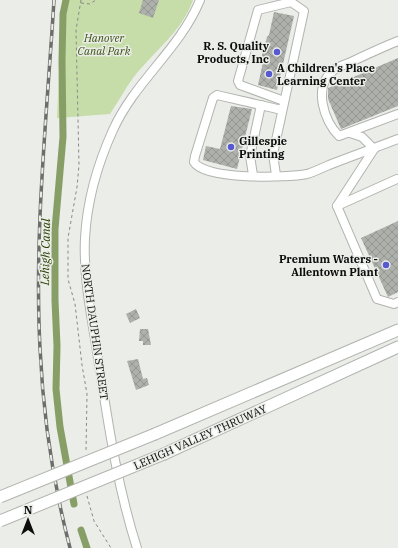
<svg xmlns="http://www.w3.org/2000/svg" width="398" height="548" font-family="'IBM Plex Serif',serif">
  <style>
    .park { fill: #c6ddaa }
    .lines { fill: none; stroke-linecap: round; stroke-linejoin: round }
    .canal { stroke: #879f67; stroke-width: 7 }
    .building { fill: url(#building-cross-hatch) }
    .minor-casing { stroke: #b2b4af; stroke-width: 10 }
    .highway-casing { stroke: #b2b4af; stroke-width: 13 }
    .path { stroke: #888986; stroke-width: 1; stroke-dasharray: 3 3; stroke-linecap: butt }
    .minor { stroke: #fff; stroke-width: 8 }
    .highway { stroke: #fff; stroke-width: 11 }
    .rail-casing { stroke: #6d6e6b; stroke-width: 3.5 }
    .rail { stroke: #ebede8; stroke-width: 2; stroke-dasharray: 6; stroke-linecap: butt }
    .highway-bridge-casing { stroke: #b2b4af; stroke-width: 13; stroke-linecap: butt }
    .highway-bridge { stroke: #fff; stroke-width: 11 }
    .poi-dot { fill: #5759d1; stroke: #ebede8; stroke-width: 1.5 }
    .labels { text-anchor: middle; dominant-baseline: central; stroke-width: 3; stroke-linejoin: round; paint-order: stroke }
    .park-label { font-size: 11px; font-style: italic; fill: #384f10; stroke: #ebede8 }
    .poi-label { font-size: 11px; font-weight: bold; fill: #0d0d0c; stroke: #ebede8; text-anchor: end }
    .street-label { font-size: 11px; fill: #0d0d0c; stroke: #ebede8 }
    .water-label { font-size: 12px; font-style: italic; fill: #2a3f00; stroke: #ebede8 }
  </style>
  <defs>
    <pattern id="building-cross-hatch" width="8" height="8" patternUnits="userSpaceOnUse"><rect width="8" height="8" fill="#aeb0ab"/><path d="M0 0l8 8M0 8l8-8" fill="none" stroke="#949692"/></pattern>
  </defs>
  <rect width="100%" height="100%" fill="#ebede8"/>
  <path class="park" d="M62,0H193C182,32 153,52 133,78C125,89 118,102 110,114L57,118Z"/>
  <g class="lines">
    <g class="canal">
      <polyline points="66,0 63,14 62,61 63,137 55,229 55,300 57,346 56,389 60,427 74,504"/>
      <polyline points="81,530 87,548"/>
    </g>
  </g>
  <g class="building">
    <polygon points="143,0 159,0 153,18 139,13"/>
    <polygon points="274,12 294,16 277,90 258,85 263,62 261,59 267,37 269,35"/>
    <polygon points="398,58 398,106 341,129 328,99 328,88"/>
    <polygon points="231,106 252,109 237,169 203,160 206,146 220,149"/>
    <polygon points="398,221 398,292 388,297 361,238"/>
    <polygon points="136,309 140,318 130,323 126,314"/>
    <polygon points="140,329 148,329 151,345 143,345 143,341 139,341"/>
    <polygon points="138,359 143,379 147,378 149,385 136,390 127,361"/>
  </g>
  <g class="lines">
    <defs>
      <g id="minor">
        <path d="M398,41C383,47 368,54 353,61C347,64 339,66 334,70C312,86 324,121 339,136L398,114"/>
        <path d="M282,110L217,95L213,98L195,156L194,162C204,180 288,178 307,174C314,172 322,168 329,165C352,156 375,148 398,139"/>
        <polyline points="350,133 362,137 374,149"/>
        <polyline points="374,149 337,206 377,299 394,304 398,302"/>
        <polyline points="253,175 250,156 261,105"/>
        <polyline points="276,175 273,154 304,11 291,2 258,10 238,81 240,85 284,101"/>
        <polyline points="337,206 397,179"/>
        <path d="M137,548C117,486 108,422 98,358C92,318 83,279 85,238C87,202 98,163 113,130C135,81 180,49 200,0"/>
      </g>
      <g id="highway">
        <polyline points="155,434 398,330"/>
        <polyline points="164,454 398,347"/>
      </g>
    </defs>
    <use href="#minor" class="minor-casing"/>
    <use href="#highway" class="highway-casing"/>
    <g class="path">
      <polyline points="81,0 76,30 79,165 77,187 68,238 68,279 75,304 82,365 87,394 86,452"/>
      <polyline points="81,3 90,4 96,0"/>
      <polyline points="87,496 94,521 111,548"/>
    </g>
    <use href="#minor" class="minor"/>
    <use href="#highway" class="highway"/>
    <defs>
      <path id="rail" d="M54,0C47,115 34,233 40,348C43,415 53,483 70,548"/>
    </defs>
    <use href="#rail" class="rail-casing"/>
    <use href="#rail" class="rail"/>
    <defs>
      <g id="highway-bridge">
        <polyline points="0,497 155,434"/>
        <polyline points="0,521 164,454"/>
      </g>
    </defs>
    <use href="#highway-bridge" class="highway-bridge-casing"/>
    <use href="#highway-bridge" class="highway-bridge"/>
  </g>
  <g class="poi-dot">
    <circle cx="277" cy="52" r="4"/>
    <circle cx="269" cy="74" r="4"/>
    <circle cx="231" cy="147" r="4"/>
    <circle cx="386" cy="265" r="4"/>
  </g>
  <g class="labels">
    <g class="park-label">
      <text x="104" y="38">Hanover<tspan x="104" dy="13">Canal Park</tspan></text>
    </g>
    <g class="poi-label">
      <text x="269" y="46">R. S. Quality<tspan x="269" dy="13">Products, Inc</tspan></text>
      <text x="277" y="68" text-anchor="start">A Children's Place<tspan x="277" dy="13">Learning Center</tspan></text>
      <text x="239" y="141" text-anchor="start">Gillespie<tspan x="239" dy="13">Printing</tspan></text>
      <text x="378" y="259">Premium Waters -<tspan x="378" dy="13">Allentown Plant</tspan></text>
    </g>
    <g class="street-label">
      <text transform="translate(95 332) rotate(82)">NORTH DAUPHIN STREET</text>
      <text transform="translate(200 437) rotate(-24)">LEHIGH VALLEY THRUWAY</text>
    </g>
    <g class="water-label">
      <text transform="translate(45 252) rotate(-89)">Lehigh Canal</text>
    </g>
  </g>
  <g transform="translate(28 520)" stroke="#ebede8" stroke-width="3" paint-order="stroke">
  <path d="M0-3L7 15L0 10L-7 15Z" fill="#0d0d0c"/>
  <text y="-6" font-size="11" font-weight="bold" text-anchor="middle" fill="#0d0d0c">N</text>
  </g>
</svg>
